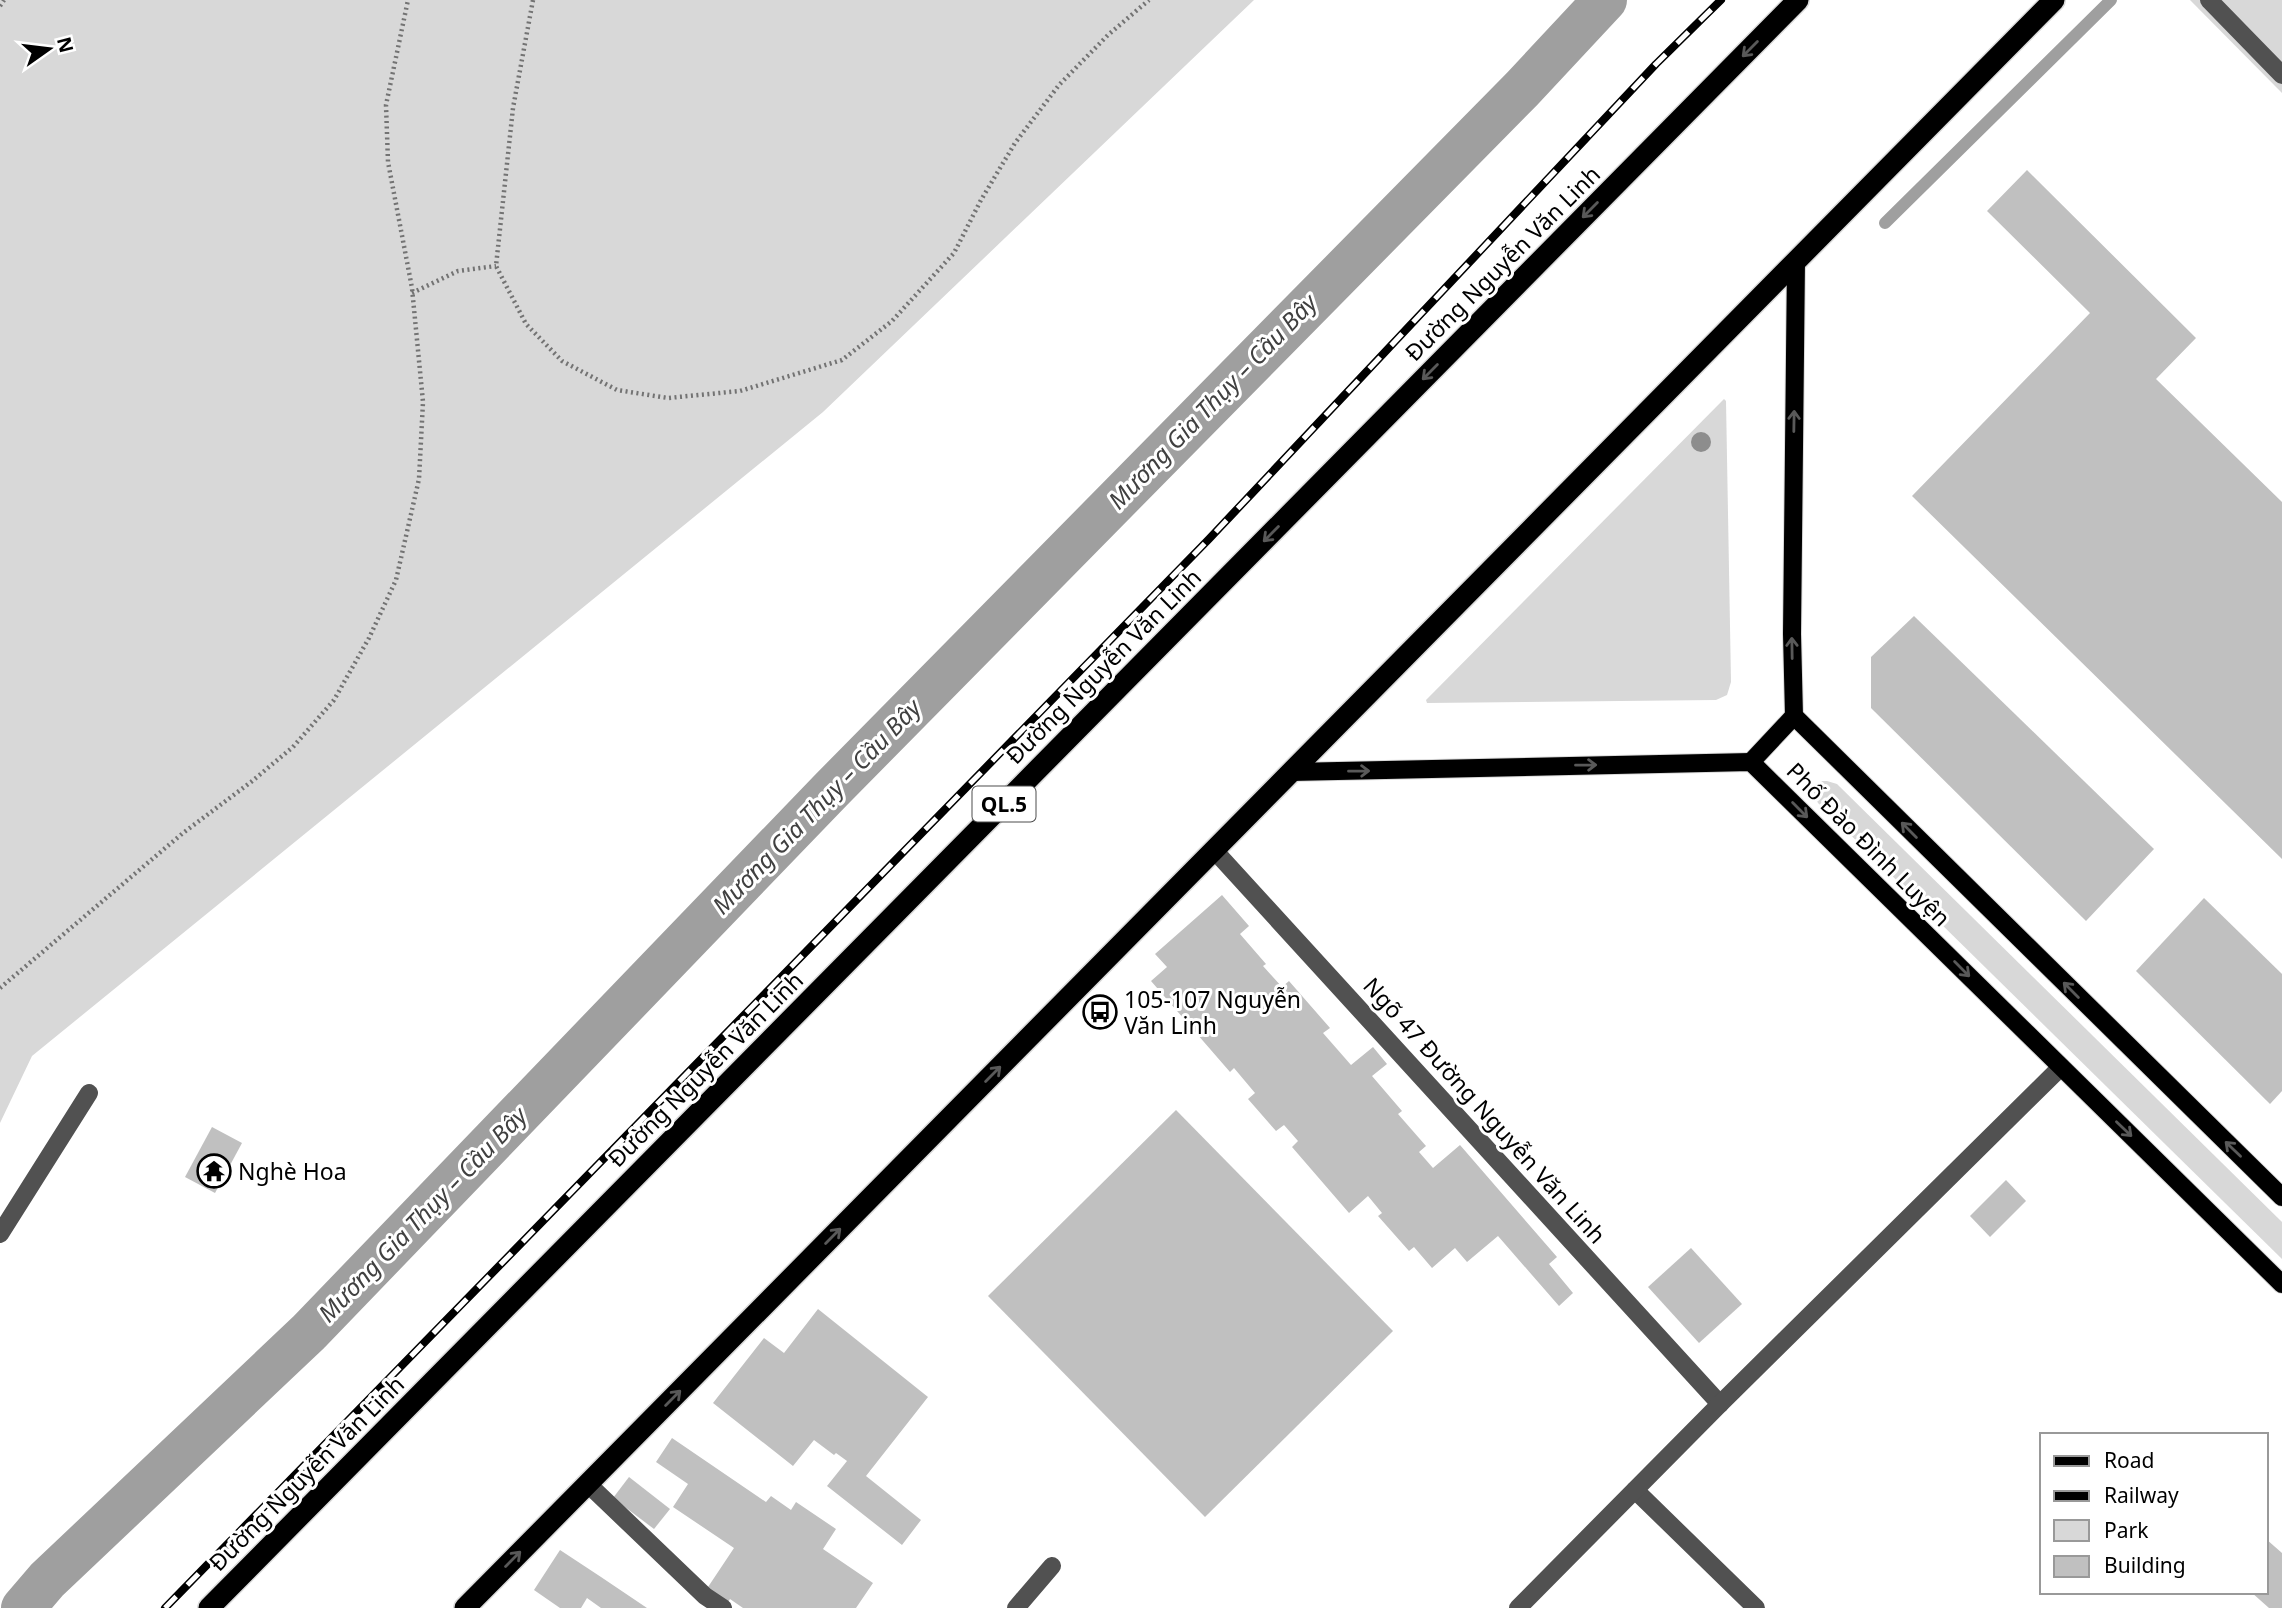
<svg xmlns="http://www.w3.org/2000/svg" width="2282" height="1608" font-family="'Noto Sans',sans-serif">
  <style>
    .green { fill: #d8d8d8 }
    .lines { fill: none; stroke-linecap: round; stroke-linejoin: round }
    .stream { stroke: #9f9f9f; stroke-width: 12 }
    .canal { stroke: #9f9f9f; stroke-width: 44 }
    .building { fill: #c0c0c0 }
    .major-casing { stroke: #dbdbdb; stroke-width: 20 }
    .highway-casing { stroke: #dbdbdb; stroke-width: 24 }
    .path { stroke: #737373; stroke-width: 4.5; stroke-dasharray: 2 3.5; stroke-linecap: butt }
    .minor { stroke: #515151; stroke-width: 18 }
    .major { stroke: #000; stroke-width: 18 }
    .highway { stroke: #000; stroke-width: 21 }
    .rail-casing { stroke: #000; stroke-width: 8 }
    .rail { stroke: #fff; stroke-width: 5; stroke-dasharray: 16; stroke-linecap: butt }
    .tree { fill: #8d8d8d }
    .oneway { stroke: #595959 }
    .labels { text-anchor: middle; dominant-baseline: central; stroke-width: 6; stroke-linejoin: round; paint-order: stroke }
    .shield { fill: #fff; stroke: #4c4c4c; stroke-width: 2 }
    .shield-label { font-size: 21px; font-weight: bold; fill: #000 }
    .street-label { font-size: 23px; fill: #000; stroke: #fff }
    .poi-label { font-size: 23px; fill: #000; stroke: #fff; text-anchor: start }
    .water-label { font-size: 24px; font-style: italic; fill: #404040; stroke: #fff }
  </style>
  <rect width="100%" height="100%" fill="#fff"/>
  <g class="green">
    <polygon points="0,0 1254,0 823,412 32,1056 0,1123"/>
    <polygon points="2190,0 2282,0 2282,93"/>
    <polygon points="1724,399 1726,401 1731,682 1727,695 1716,700 1427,703 1426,700"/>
    <polygon points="1822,781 1827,781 1837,784 2282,1222 2282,1259 1818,803 1814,795 1814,789"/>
  </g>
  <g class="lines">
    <polyline class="stream" points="1885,223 2111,0"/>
    <polyline class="canal" points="23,1608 47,1580 309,1332 831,790 1522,89 1605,0"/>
  </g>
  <g class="building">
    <polygon points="2027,170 2196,338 2156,379 2282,502 2282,859 1912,496 2090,313 1987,211"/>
    <polygon points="1914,616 2154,849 2086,921 1871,708 1871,657"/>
    <polygon points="1222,895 1249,926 1240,934 1266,964 1263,966 1282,987 1289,981 1330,1028 1323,1033 1351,1065 1373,1047 1387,1064 1372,1076 1402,1111 1398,1114 1426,1146 1419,1152 1433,1168 1460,1145 1557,1257 1549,1264 1573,1293 1559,1306 1498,1236 1467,1262 1455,1248 1432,1268 1414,1247 1409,1251 1378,1216 1382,1213 1368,1196 1349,1213 1292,1147 1298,1141 1284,1125 1276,1131 1248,1099 1255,1093 1234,1068 1230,1072 1151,981 1167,967 1155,954"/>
    <polygon points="2204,898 2282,974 2282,1091 2270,1104 2136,971"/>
    <polygon points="1176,1110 1393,1331 1205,1517 988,1296"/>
    <polygon points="212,1127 242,1143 215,1193 185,1177"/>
    <polygon points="2006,1180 2026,1201 1990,1237 1970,1216"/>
    <polygon points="1691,1248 1742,1304 1699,1343 1648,1287"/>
    <polygon points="818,1309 928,1397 866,1476 921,1520 902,1545 827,1486 847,1461 836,1453 834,1455 814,1440 793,1466 713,1403 764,1338 784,1353"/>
    <polygon points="672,1438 766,1502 771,1496 791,1510 796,1502 836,1529 823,1549 873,1583 856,1608 743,1608 730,1599 725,1607 704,1593 734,1548 673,1507 688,1484 656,1462"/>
    <polygon points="629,1477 670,1509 654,1529 613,1498"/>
    <polygon points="2266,1539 2282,1553 2282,1608 2269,1608 2251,1592 2266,1592"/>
    <polygon points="560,1550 601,1577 647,1608 601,1608 587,1598 581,1608 560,1608 534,1590"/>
  </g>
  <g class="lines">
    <defs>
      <g id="major">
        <polyline points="1796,261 1792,634 1794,716 2282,1197"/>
        <polyline points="1751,762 1794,716"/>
        <polyline points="1291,772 1751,762 2282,1284"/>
      </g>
      <g id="highway">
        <polyline points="209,1608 1798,0"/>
        <polyline points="465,1608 2054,0"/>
      </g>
    </defs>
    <use href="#major" class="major-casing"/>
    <use href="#highway" class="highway-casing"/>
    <g class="path">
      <polyline points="533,0 513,108 496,266 526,324 562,361 617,390 668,398 740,391 842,360 892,321 954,253 981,200 1015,143 1059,85 1108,35 1149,0"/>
      <polyline points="0,6 4,0"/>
      <polyline points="412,293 458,271 496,266"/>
      <polyline points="0,988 183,833 251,782 293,747 334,700 369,638 396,580 419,479 423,402 412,288 388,162 386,105 408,0"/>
    </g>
    <g class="minor">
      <polyline points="2209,0 2282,75"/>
      <polyline points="1214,850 1720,1404"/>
      <polyline points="0,1234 89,1093"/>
      <polyline points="588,1484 705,1596 723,1608"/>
      <polyline points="1635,1490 1756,1608"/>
      <polyline points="1016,1608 1052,1566"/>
      <polyline points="1518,1608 1720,1404 2061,1067"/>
    </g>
    <use href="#major" class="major"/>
    <use href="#highway" class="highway"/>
    <defs>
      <polyline id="rail" points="165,1608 1209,539 1656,64 1721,0"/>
    </defs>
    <use href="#rail" class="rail-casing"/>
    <use href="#rail" class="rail"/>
  </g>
  <circle class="tree" cx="1701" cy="442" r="10"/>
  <defs><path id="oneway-shaft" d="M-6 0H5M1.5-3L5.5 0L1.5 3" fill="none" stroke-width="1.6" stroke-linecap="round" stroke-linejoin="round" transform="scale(1.75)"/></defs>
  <g class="oneway">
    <use href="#oneway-shaft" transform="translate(1750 49) rotate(135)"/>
    <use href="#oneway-shaft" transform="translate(1590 210) rotate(135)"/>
    <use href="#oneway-shaft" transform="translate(1430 372) rotate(135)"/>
    <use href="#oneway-shaft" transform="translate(1794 421) rotate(-89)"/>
    <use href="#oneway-shaft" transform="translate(1271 534) rotate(135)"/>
    <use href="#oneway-shaft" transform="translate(1792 648) rotate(-91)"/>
    <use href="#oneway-shaft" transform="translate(1586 765) rotate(-1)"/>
    <use href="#oneway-shaft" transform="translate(1359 771) rotate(-1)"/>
    <use href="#oneway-shaft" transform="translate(1800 810) rotate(45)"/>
    <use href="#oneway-shaft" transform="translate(1909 830) rotate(-135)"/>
    <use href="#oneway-shaft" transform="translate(1962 969) rotate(45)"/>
    <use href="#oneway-shaft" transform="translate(2071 990) rotate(-135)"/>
    <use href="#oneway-shaft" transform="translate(993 1074) rotate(-45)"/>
    <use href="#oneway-shaft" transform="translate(2124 1129) rotate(44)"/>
    <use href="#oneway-shaft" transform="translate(2233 1149) rotate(-136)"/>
    <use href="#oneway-shaft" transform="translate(833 1236) rotate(-45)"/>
    <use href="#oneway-shaft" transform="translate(673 1398) rotate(-45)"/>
    <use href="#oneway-shaft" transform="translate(513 1559) rotate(-45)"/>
  </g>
  <defs>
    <symbol id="bus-ring" viewBox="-11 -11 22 22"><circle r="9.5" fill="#fff" stroke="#000" stroke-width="1.5"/><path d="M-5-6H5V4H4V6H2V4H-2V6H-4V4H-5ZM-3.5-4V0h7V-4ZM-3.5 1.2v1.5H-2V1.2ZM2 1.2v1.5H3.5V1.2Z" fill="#000"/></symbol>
    <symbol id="temple-ring" viewBox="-11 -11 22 22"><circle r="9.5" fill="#fff" stroke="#000" stroke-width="1.5"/><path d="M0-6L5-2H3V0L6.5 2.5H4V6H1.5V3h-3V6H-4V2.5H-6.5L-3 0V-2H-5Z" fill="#000"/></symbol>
  </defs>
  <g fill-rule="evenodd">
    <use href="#bus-ring" x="1081" y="993" width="38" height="38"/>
    <use href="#temple-ring" x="195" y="1152" width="38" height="38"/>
  </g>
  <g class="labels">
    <rect class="shield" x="972.5" y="786.5" width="63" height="35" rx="5"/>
    <g class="shield-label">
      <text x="1004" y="804">QL.5</text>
    </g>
    <g class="street-label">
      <text transform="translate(1502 263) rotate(-45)">Đường Nguyễn Văn Linh</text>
      <text transform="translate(1103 666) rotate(-45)">Đường Nguyễn Văn Linh</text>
      <text transform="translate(1869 844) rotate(45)">Phố Đào Đình Luyện</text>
      <text transform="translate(705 1069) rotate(-45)">Đường Nguyễn Văn Linh</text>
      <text transform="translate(1485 1110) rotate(48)">Ngõ 47 Đường Nguyễn Văn Linh</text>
      <text transform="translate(306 1473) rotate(-45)">Đường Nguyễn Văn Linh</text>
    </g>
    <g class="poi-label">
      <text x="1124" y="999">105-107 Nguyễn<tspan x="1124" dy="26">Văn Linh</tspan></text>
      <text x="238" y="1171">Nghè Hoa</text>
    </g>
    <g class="water-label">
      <text transform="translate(1212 401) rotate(-46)">Mương Gia Thụy – Cầu Bây</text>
      <text transform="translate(816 806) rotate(-46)">Mương Gia Thụy – Cầu Bây</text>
      <text transform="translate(422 1214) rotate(-46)">Mương Gia Thụy – Cầu Bây</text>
    </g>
  </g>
  <rect x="2040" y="1433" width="228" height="161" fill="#ffffff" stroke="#999999" stroke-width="2"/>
  <rect x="2054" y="1456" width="35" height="10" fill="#000000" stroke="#999999" stroke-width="2"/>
  <text x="2104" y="1468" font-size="21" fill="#000000">Road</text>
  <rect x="2054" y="1491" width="35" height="10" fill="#000000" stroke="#999999" stroke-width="2"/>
  <text x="2104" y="1503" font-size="21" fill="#000000">Railway</text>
  <rect x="2054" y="1520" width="35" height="21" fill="#d8d8d8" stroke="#999999" stroke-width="2"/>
  <text x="2104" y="1538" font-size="21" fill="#000000">Park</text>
  <rect x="2054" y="1556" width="35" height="21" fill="#c0c0c0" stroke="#999999" stroke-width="2"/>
  <text x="2104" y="1573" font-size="21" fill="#000000">Building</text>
  <g transform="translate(49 49) rotate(76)" stroke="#ffffff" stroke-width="5" paint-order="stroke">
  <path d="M0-5L12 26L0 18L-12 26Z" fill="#000000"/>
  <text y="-10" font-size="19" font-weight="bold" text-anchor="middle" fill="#000000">N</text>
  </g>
</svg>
